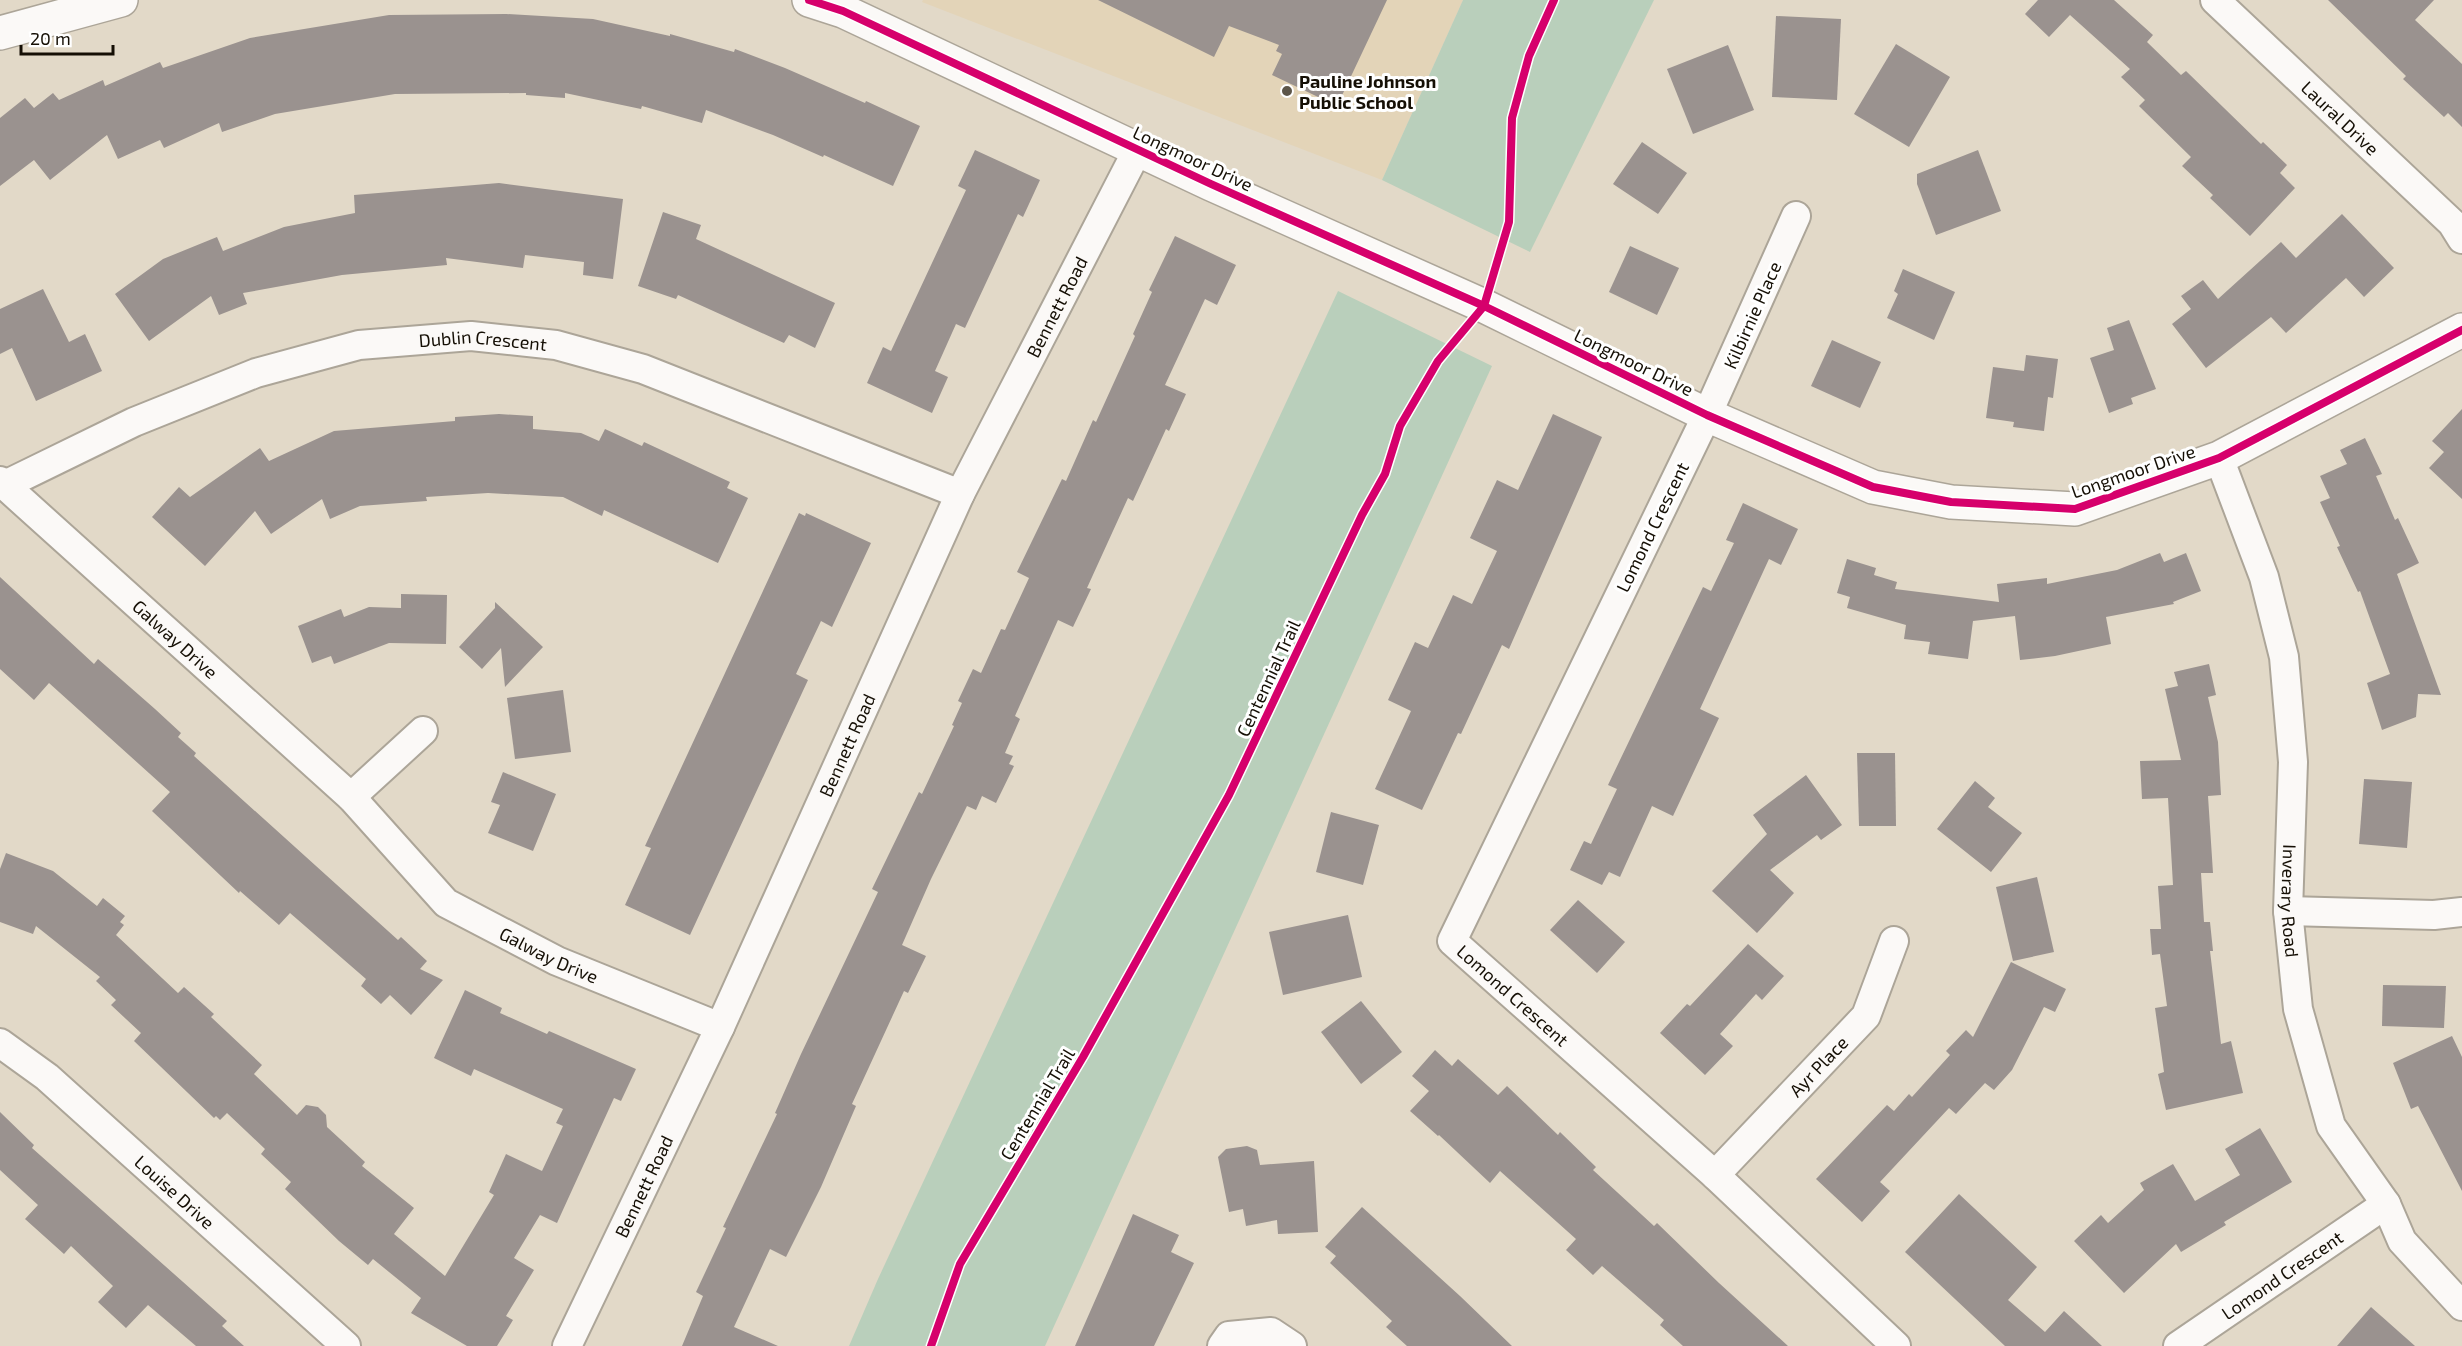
<svg xmlns="http://www.w3.org/2000/svg" width="2462" height="1346" font-family="'Exo 2',sans-serif">
  <style>
    .built { fill: #e3d4b8 }
    .park { fill: #b9cfbb }
    .building { fill: #9a928f }
    .lines { fill: none; stroke-linecap: round; stroke-linejoin: round }
    .minor-casing { stroke: #aca598; stroke-width: 32 }
    .tertiary-casing { stroke: #aca598; stroke-width: 36 }
    .minor { stroke: #fbf9f7; stroke-width: 28 }
    .tertiary { stroke: #fbf9f7; stroke-width: 33 }
    .cycleway-casing { stroke: #fff; stroke-width: 11 }
    .cycleway { stroke: #d6006c; stroke-width: 8 }
    .poi-dot { fill: #5d5649; stroke: #fff; stroke-width: 2 }
    .labels { text-anchor: middle; dominant-baseline: central; stroke-width: 6; stroke-linejoin: round; paint-order: stroke }
    .poi-label { font-size: 18px; font-weight: bold; fill: #150f05; stroke: #fff; text-anchor: start }
    .street-label { font-size: 18px; fill: #150f05; stroke: #fff }
  </style>
  <rect width="100%" height="100%" fill="#e2d9c8"/>
  <polygon class="built" points="923,0 1463,0 1382,180 922,2"/>
  <g class="park">
    <polygon points="1463,0 1654,0 1530,252 1382,180"/>
    <polygon points="1338,291 1492,366 1045,1346 849,1346 878,1279"/>
  </g>
  <g class="building">
    <polygon points="1098,0 1387,0 1337,106 1272,75 1282,54 1276,51 1279,45 1229,26 1214,57"/>
    <polygon points="2038,0 2114,0 2153,35 2147,42 2181,75 2186,71 2261,144 2263,142 2287,165 2280,173 2295,188 2250,236 2210,198 2213,195 2182,166 2191,157 2139,106 2145,100 2121,77 2130,69 2070,15 2049,37 2025,14"/>
    <polygon points="2328,0 2434,0 2415,20 2462,64 2462,127 2448,113 2444,117 2403,79 2406,76"/>
    <polygon points="506,14 593,19 670,36 670,34 734,52 735,49 785,68 865,103 866,101 920,126 893,186 824,155 823,157 773,135 706,110 702,123 642,106 641,109 565,93 565,98 526,95 526,93 395,94 275,114 222,132 219,123 164,148 160,140 118,159 107,135 50,180 34,160 0,186 0,118 25,98 34,108 53,93 59,100 103,80 105,86 160,62 163,68 250,38 389,15"/>
    <polygon points="1776,16 1841,19 1837,100 1772,97"/>
    <polygon points="1896,44 1950,77 1909,147 1854,114"/>
    <polygon points="1728,45 1754,110 1693,134 1667,69"/>
    <polygon points="1642,142 1687,173 1658,214 1613,184"/>
    <polygon points="975,150 1040,180 1023,217 1018,214 965,328 956,324 935,371 948,377 932,413 867,383 883,347 891,351 966,190 958,186"/>
    <polygon points="1978,150 2001,211 1936,235 1917,184 1917,174"/>
    <polygon points="499,183 623,199 613,279 583,275 584,262 525,255 523,268 446,258 447,265 342,275 243,293 247,304 219,315 211,296 149,341 115,294 163,259 217,237 223,251 284,227 355,213 354,195"/>
    <polygon points="663,212 701,225 696,239 835,303 815,348 789,335 784,343 678,295 676,299 638,286"/>
    <polygon points="2342,214 2394,268 2364,297 2346,278 2286,333 2271,317 2206,368 2172,324 2191,309 2181,296 2203,280 2218,299 2281,242 2296,258"/>
    <polygon points="1175,236 1236,265 1217,305 1205,299 1165,385 1186,394 1169,431 1166,429 1133,501 1128,498 1087,588 1091,589 1073,627 1058,620 1015,716 1020,719 1005,753 1013,756 1009,764 1014,766 996,803 982,796 976,810 967,806 931,879 902,945 926,956 908,993 904,991 852,1104 856,1106 821,1187 786,1257 770,1249 734,1327 778,1346 682,1346 703,1296 696,1292 726,1228 723,1227 777,1114 775,1113 801,1054 878,892 872,889 919,792 922,794 954,726 952,725 962,703 958,701 973,669 981,673 1001,629 1005,630 1029,578 1017,572 1062,479 1066,481 1093,420 1096,422 1135,336 1133,334 1152,292 1149,290"/>
    <polygon points="1630,246 1679,268 1657,315 1609,292"/>
    <polygon points="1903,269 1955,292 1934,340 1887,318 1898,294 1894,291"/>
    <polygon points="43,289 69,342 85,334 102,371 36,401 12,348 0,354 0,309"/>
    <polygon points="2129,320 2156,389 2131,398 2133,404 2109,413 2090,358 2114,350 2107,328"/>
    <polygon points="1832,340 1881,362 1860,408 1811,386"/>
    <polygon points="2026,355 2058,359 2053,398 2048,397 2044,431 2013,427 2014,422 1986,418 1993,367 2024,371"/>
    <polygon points="2462,409 2462,499 2429,468 2444,452 2432,441"/>
    <polygon points="499,414 533,416 533,429 581,433 599,441 605,429 642,446 644,442 730,482 727,488 748,498 718,563 604,510 602,516 563,497 488,493 426,497 427,501 360,506 330,519 322,499 271,534 255,511 205,566 152,517 179,487 190,497 260,448 269,461 334,431 455,421 455,417"/>
    <polygon points="1553,414 1602,437 1509,649 1502,645 1461,734 1458,733 1422,810 1375,789 1411,711 1388,700 1415,642 1428,648 1453,595 1472,604 1497,551 1470,538 1497,480 1518,490"/>
    <polygon points="2365,438 2382,474 2376,476 2395,520 2398,518 2419,563 2397,574 2441,695 2418,694 2416,717 2382,730 2367,683 2390,674 2360,591 2358,592 2337,547 2340,546 2320,502 2330,498 2320,476 2347,464 2340,450"/>
    <polygon points="1743,503 1798,529 1781,565 1769,559 1700,709 1719,718 1673,816 1652,806 1620,877 1609,872 1602,885 1570,870 1584,841 1591,844 1617,789 1608,785 1703,587 1711,591 1734,543 1726,540"/>
    <polygon points="799,513 805,516 806,513 871,543 832,627 821,621 796,674 808,680 690,935 625,905 651,848 645,846"/>
    <polygon points="2160,553 2164,562 2186,553 2201,591 2173,602 2174,604 2106,617 2111,644 2055,656 2020,660 2015,616 1973,621 1968,659 1928,654 1930,642 1904,639 1906,625 1847,608 1850,597 1837,593 1847,559 1876,568 1874,575 1897,582 1895,589 1999,602 1997,584 2047,578 2047,584 2117,570"/>
    <polygon points="0,577 94,664 98,659 155,709 181,733 178,737 196,753 194,756 398,940 401,937 427,961 420,969 443,980 411,1015 390,995 381,1004 361,986 366,979 290,913 279,925 240,891 239,893 152,811 170,792 49,683 34,700 0,669"/>
    <polygon points="401,594 447,595 446,644 389,643 334,664 331,656 312,663 298,626 341,609 344,617 369,607 401,608"/>
    <polygon points="495,602 543,647 505,687 501,648 482,669 459,647 495,608"/>
    <polygon points="2209,664 2216,695 2208,697 2218,742 2221,795 2208,796 2213,873 2201,873 2204,922 2210,922 2213,951 2210,951 2221,1044 2231,1041 2243,1093 2166,1110 2158,1074 2164,1072 2155,1008 2167,1006 2160,954 2152,955 2150,929 2161,929 2158,886 2173,885 2168,798 2142,799 2140,761 2181,760 2165,689 2178,686 2174,672"/>
    <polygon points="563,690 571,752 515,759 507,698"/>
    <polygon points="1857,753 1895,753 1896,826 1859,826"/>
    <polygon points="503,772 556,794 533,851 488,833 500,805 491,802"/>
    <polygon points="1806,775 1842,825 1821,840 1817,835 1770,870 1794,893 1757,933 1712,891 1767,834 1753,815"/>
    <polygon points="2364,779 2412,782 2407,848 2359,844"/>
    <polygon points="1975,781 1995,798 1988,807 2022,833 1991,872 1937,829"/>
    <polygon points="1331,812 1379,825 1363,885 1316,872"/>
    <polygon points="6,853 53,871 97,906 103,898 125,916 120,922 124,925 116,935 178,993 184,987 214,1014 211,1017 262,1065 254,1074 297,1115 306,1105 318,1107 326,1115 327,1127 365,1162 362,1166 414,1208 394,1234 445,1276 494,1195 489,1192 506,1154 542,1171 563,1126 556,1123 563,1109 474,1069 471,1076 434,1058 465,990 502,1008 500,1013 547,1034 549,1031 636,1069 621,1101 614,1098 557,1223 540,1215 514,1258 534,1270 506,1316 513,1320 497,1346 467,1346 411,1313 421,1298 373,1259 368,1265 339,1241 285,1189 291,1182 261,1154 265,1149 227,1113 220,1120 216,1116 214,1118 134,1041 141,1033 111,1005 116,1000 96,981 100,977 36,926 33,934 0,922 0,869"/>
    <polygon points="2037,877 2054,952 2013,961 1996,887"/>
    <polygon points="1578,900 1625,942 1597,973 1550,930"/>
    <polygon points="1348,915 1362,977 1283,995 1269,932"/>
    <polygon points="1748,944 1784,976 1762,1000 1756,994 1720,1034 1733,1046 1705,1075 1660,1033 1687,1004 1690,1006"/>
    <polygon points="2011,962 2066,989 2055,1012 2044,1007 2012,1070 1994,1090 1985,1083 1956,1114 1949,1108 1880,1182 1890,1191 1862,1222 1816,1179 1887,1105 1894,1111 1909,1094 1912,1097 1950,1055 1946,1051 1966,1030 1973,1037"/>
    <polygon points="2383,985 2446,986 2444,1028 2382,1026"/>
    <polygon points="1361,1001 1402,1052 1361,1084 1321,1032"/>
    <polygon points="2452,1036 2462,1057 2462,1191 2418,1106 2411,1109 2393,1063"/>
    <polygon points="1435,1050 1452,1066 1458,1059 1498,1095 1507,1086 1558,1135 1560,1132 1596,1167 1593,1170 1654,1226 1657,1223 1719,1283 1788,1346 1683,1346 1660,1325 1664,1320 1602,1266 1593,1275 1566,1250 1576,1239 1500,1171 1490,1183 1439,1135 1438,1136 1410,1111 1429,1091 1412,1076"/>
    <polygon points="0,1112 34,1145 32,1148 227,1321 222,1326 244,1346 196,1346 148,1305 126,1328 98,1302 113,1286 71,1246 64,1254 25,1219 38,1205 0,1170"/>
    <polygon points="2260,1128 2292,1182 2224,1222 2226,1225 2181,1252 2176,1244 2124,1293 2074,1241 2101,1215 2108,1223 2144,1190 2140,1183 2173,1164 2195,1201 2240,1175 2225,1149"/>
    <polygon points="1247,1146 1257,1150 1260,1165 1314,1161 1318,1232 1278,1234 1277,1220 1246,1226 1243,1209 1229,1212 1218,1157 1226,1149"/>
    <polygon points="1959,1194 2037,1267 2008,1300 2045,1332 2064,1311 2102,1346 2005,1346 1905,1252"/>
    <polygon points="1362,1207 1460,1296 1512,1346 1407,1346 1386,1327 1392,1321 1330,1263 1336,1256 1325,1247"/>
    <polygon points="1133,1214 1179,1235 1171,1252 1194,1263 1154,1346 1075,1346"/>
    <polygon points="2371,1307 2415,1346 2337,1346"/>
  </g>
  <g class="lines">
    <defs>
      <g id="minor">
        <path id="s1" d="M2215,0L2452,223L2462,239"/>
        <path id="s2" d="M1796,216L1707,415L1452,941L1715,1175L1896,1346"/>
        <path id="s3" d="M2219,458L2264,577L2284,657L2293,762L2288,911L2298,1009L2331,1126L2386,1204L2402,1241L2462,1306"/>
        <path id="s4" d="M0,481L351,797L446,903L557,961L720,1027"/>
        <path id="s5" d="M5,485L134,422L256,373L359,345L471,336L556,345L643,369L960,494"/>
        <polyline points="351,797 423,731"/>
        <polyline points="2288,911 2434,915 2462,912"/>
        <path id="s6" d="M0,1043L47,1077L346,1346"/>
        <path id="s7" d="M1715,1175L1866,1016L1894,941"/>
        <path id="s8" d="M567,1346L720,1027L960,494L1138,149"/>
        <polyline points="1222,1346 1229,1336 1271,1332 1292,1346"/>
        <path id="s9" d="M2178,1346L2386,1204"/>
      </g>
      <g id="tertiary">
        <polyline points="809,0 843,11 1211,184 1484,306 1707,415 1873,487 1951,502 2075,509 2219,458 2462,330"/>
        <polyline points="0,33 121,0"/>
      </g>
    </defs>
    <use href="#minor" class="minor-casing"/>
    <use href="#tertiary" class="tertiary-casing"/>
    <use href="#minor" class="minor"/>
    <use href="#tertiary" class="tertiary"/>
    <defs>
      <g id="cycleway">
        <polyline points="809,0 843,11 1211,184 1484,306 1707,415 1873,487 1951,502 2075,509 2219,458 2462,330"/>
        <polyline points="931,1346 960,1264 1083,1057 1229,795 1362,515 1385,474 1400,426 1438,361 1484,306 1509,222 1512,118 1529,56 1554,0"/>
      </g>
    </defs>
    <use href="#cycleway" class="cycleway-casing"/>
    <use href="#cycleway" class="cycleway"/>
  </g>
  <circle class="poi-dot" cx="1287" cy="91" r="6"/>
  <g class="labels">
    <g class="poi-label">
      <text x="1299" y="81">Pauline Johnson<tspan x="1299" dy="21">Public School</tspan></text>
    </g>
    <g class="street-label">
      <text stroke="none"><textPath href="#s1" startOffset="172">Laural Drive</textPath></text>
      <text transform="translate(1193 158) rotate(25)">Longmoor Drive</text>
      <text stroke="none"><textPath href="#s8" startOffset="1149">Bennett Road</textPath></text>
      <text transform="translate(1752 315) rotate(-66)">Kilbirnie Place</text>
      <text stroke="none"><textPath href="#s5" startOffset="506">Dublin Crescent</textPath></text>
      <text transform="translate(1634 362) rotate(26)">Longmoor Drive</text>
      <text transform="translate(2133 471) rotate(-19)">Longmoor Drive</text>
      <text transform="translate(1652 527) rotate(-64)">Lomond Crescent</text>
      <text stroke="none"><textPath href="#s4" startOffset="236">Galway Drive</textPath></text>
      <text transform="translate(1268 678) rotate(-65)">Centennial Trail</text>
      <text stroke="none"><textPath href="#s8" startOffset="663">Bennett Road</textPath></text>
      <text stroke="none"><textPath href="#s3" startOffset="454">Inverary Road</textPath></text>
      <text stroke="none"><textPath href="#s4" startOffset="730">Galway Drive</textPath></text>
      <text stroke="none"><textPath href="#s2" startOffset="884">Lomond Crescent</textPath></text>
      <text stroke="none"><textPath href="#s7" startOffset="150">Ayr Place</textPath></text>
      <text transform="translate(1037 1104) rotate(-59)">Centennial Trail</text>
      <text stroke="none"><textPath href="#s8" startOffset="177">Bennett Road</textPath></text>
      <text stroke="none"><textPath href="#s6" startOffset="230">Louise Drive</textPath></text>
      <text stroke="none"><textPath href="#s9" startOffset="126">Lomond Crescent</textPath></text>
    </g>
  </g>
  <path d="M21 45v9h92v-9" fill="none" stroke="#150f05" stroke-width="3"/>
  <text x="30" y="45" font-size="18" fill="#150f05" stroke="#ffffff" stroke-width="4.5" paint-order="stroke">20 m</text>
</svg>
